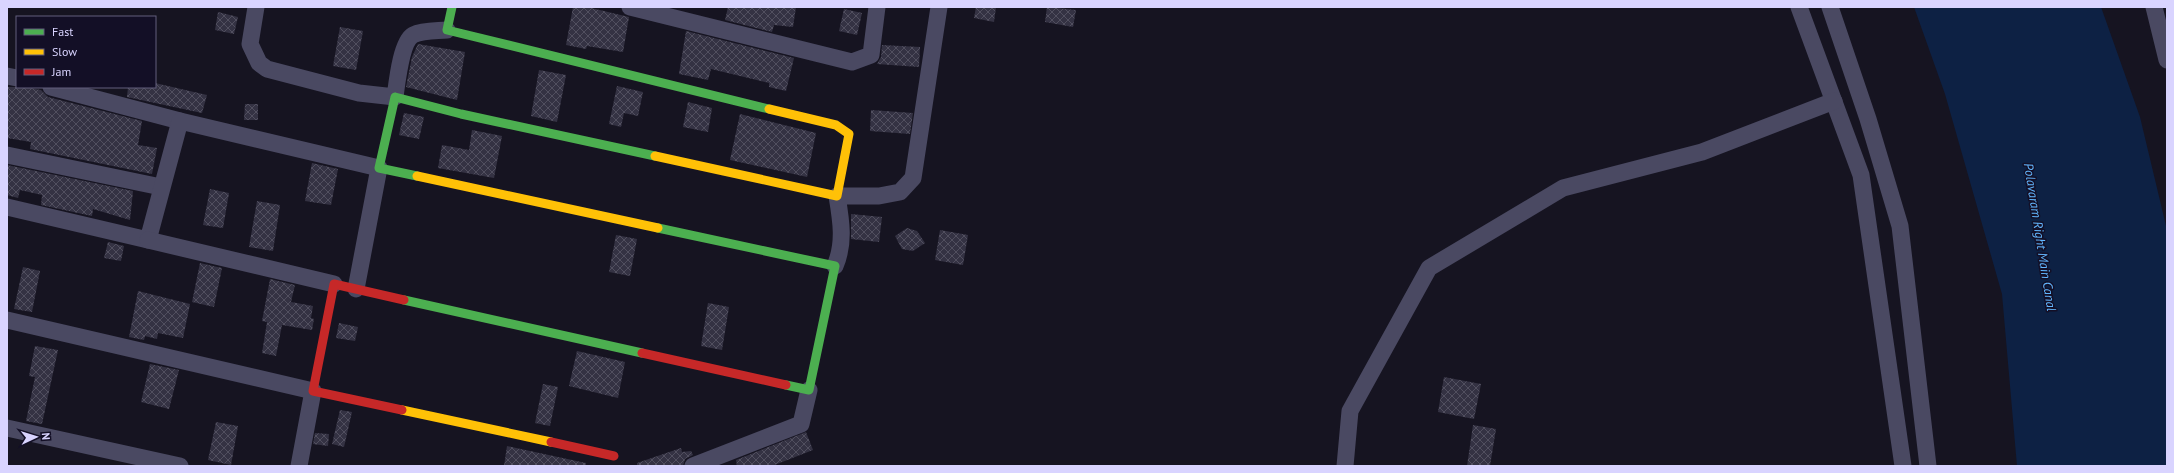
<svg xmlns="http://www.w3.org/2000/svg" width="2174" height="473" font-family="'PT Sans',sans-serif">
  <style>
    .water { fill: #0d2144 }
    .building { fill: url(#building-cross-hatch) }
    .lines { fill: none; stroke-linecap: round; stroke-linejoin: round }
    .street { stroke: #4a4962; stroke-width: 17 }
    .fast { stroke: #4caf50; stroke-width: 9 }
    .slow { stroke: #ffc107; stroke-width: 9 }
    .jam { stroke: #c62828; stroke-width: 9 }
    .labels { text-anchor: middle; dominant-baseline: central; stroke-width: 3; stroke-linejoin: round; paint-order: stroke }
    .water-label { font-size: 13px; font-style: italic; fill: #62b6ff; stroke: #130f26 }
  </style>
  <defs>
    <pattern id="building-cross-hatch" width="8" height="8" patternUnits="userSpaceOnUse"><rect width="8" height="8" fill="#343243"/><path d="M0 0l8 8M0 8l8-8" fill="none" stroke="#514f5f"/></pattern>
  </defs>
  <rect width="100%" height="100%" fill="#161421"/>
  <polygon class="water" points="1914,7 2101,7 2140,117 2167,230 2167,466 2017,466 2002,294 1945,94"/>
  <g class="building">
    <polygon points="573,7 587,7 629,17 623,52 587,46 586,49 566,45"/>
    <polygon points="728,7 796,7 793,27 774,25 772,32 725,20"/>
    <polygon points="976,7 996,7 994,22 974,18"/>
    <polygon points="1047,7 1076,10 1073,27 1045,22"/>
    <polygon points="844,9 862,13 857,35 839,31"/>
    <polygon points="218,12 238,17 234,34 215,30"/>
    <polygon points="340,27 363,31 356,70 333,66"/>
    <polygon points="686,31 794,58 786,91 769,87 769,83 711,69 708,80 679,74"/>
    <polygon points="418,44 465,52 457,100 406,87 412,57"/>
    <polygon points="882,45 920,47 919,67 877,64 881,57"/>
    <polygon points="539,70 566,75 557,122 531,116"/>
    <polygon points="155,83 207,95 202,113 127,97 128,87 155,87"/>
    <polygon points="617,86 643,92 638,116 624,113 621,127 609,124"/>
    <polygon points="7,87 25,87 41,90 48,97 142,121 138,145 157,148 152,174 30,149 31,142 7,138"/>
    <polygon points="688,102 712,108 708,132 683,127"/>
    <polygon points="245,104 258,104 258,120 244,120"/>
    <polygon points="871,110 913,113 910,134 870,131"/>
    <polygon points="404,113 424,117 419,139 399,135"/>
    <polygon points="740,114 816,133 807,177 730,160"/>
    <polygon points="472,130 502,136 494,178 438,168 442,145 469,150"/>
    <polygon points="312,163 338,169 331,205 305,201"/>
    <polygon points="7,165 133,191 130,220 93,209 92,216 41,205 42,195 20,190 18,198 7,195"/>
    <polygon points="210,189 229,193 223,228 203,225"/>
    <polygon points="257,201 280,205 273,251 249,247"/>
    <polygon points="851,214 882,217 879,242 851,239"/>
    <polygon points="907,228 917,231 925,243 913,251 902,249 895,236"/>
    <polygon points="940,230 968,235 963,265 935,260"/>
    <polygon points="616,235 637,239 630,276 609,272"/>
    <polygon points="108,242 124,246 121,261 104,258"/>
    <polygon points="200,263 222,268 214,307 192,302"/>
    <polygon points="23,267 40,271 32,312 14,309"/>
    <polygon points="270,279 295,285 291,302 313,306 311,318 314,319 312,330 282,325 276,356 262,353 267,322 262,321"/>
    <polygon points="138,291 190,304 183,338 158,333 157,339 145,336 144,340 129,337"/>
    <polygon points="708,303 729,307 722,350 701,346"/>
    <polygon points="339,323 358,327 355,341 336,338"/>
    <polygon points="35,346 58,350 42,424 26,421 35,377 29,376"/>
    <polygon points="577,351 625,362 618,398 569,386"/>
    <polygon points="150,364 179,370 169,409 141,402"/>
    <polygon points="1444,377 1481,384 1474,419 1438,412"/>
    <polygon points="543,384 558,387 550,426 535,423"/>
    <polygon points="340,410 352,412 344,447 332,444"/>
    <polygon points="216,422 238,426 231,465 208,460"/>
    <polygon points="1473,425 1496,429 1490,466 1467,466"/>
    <polygon points="806,432 813,450 772,466 737,466 736,460"/>
    <polygon points="315,433 329,434 328,446 313,444"/>
    <polygon points="507,446 586,463 586,466 504,466"/>
    <polygon points="681,448 682,452 691,451 693,455 685,459 683,466 637,466 637,463"/>
  </g>
  <g class="lines">
    <g class="street">
      <path d="M256,7L250,44L259,63L267,69L359,93L395,97C397,83 401,42 413,35C423,30 436,31 447,30"/>
      <polyline points="630,7 852,62 871,55 877,7"/>
      <polyline points="1799,7 1861,175 1903,466"/>
      <polyline points="1830,7 1868,119 1900,226 1928,466"/>
      <polyline points="2154,7 2167,60"/>
      <polyline points="7,76 17,78"/>
      <polyline points="51,87 180,121"/>
      <polyline points="7,155 161,187"/>
      <polyline points="7,207 148,240 180,121 379,168 356,289"/>
      <polyline points="148,240 334,284"/>
      <path d="M835,266C845,243 841,220 837,196H879L900,192L913,178L939,7"/>
      <polyline points="7,320 313,391 299,466"/>
      <polyline points="7,428 180,466"/>
      <polyline points="693,466 801,424 809,390"/>
      <polyline points="1345,466 1350,411 1429,268 1563,188 1702,152 1834,101"/>
    </g>
    <g class="fast">
      <polyline points="452,7 447,30 769,109"/>
      <polyline points="417,176 379,168 395,97 461,114 655,156"/>
      <polyline points="658,228 835,266 809,390 786,385"/>
      <polyline points="404,300 642,353"/>
    </g>
    <g class="slow">
      <polyline points="655,156 837,196 849,134 836,125 769,109"/>
      <polyline points="417,176 658,228"/>
      <polyline points="402,410 551,442"/>
    </g>
    <g class="jam">
      <polyline points="642,353 786,385"/>
      <polyline points="402,410 313,391 334,284 404,300"/>
      <polyline points="551,442 614,456"/>
    </g>
  </g>
  <g class="labels">
    <g class="water-label">
      <text transform="translate(2040 237) rotate(81)">Polavaram Right Main Canal</text>
    </g>
  </g>
  <rect width="2174" height="473" fill="none" stroke="#d9d4ff" stroke-width="16"/>
  <rect x="16" y="16" width="140" height="72" fill="#130f26" stroke="#625e7d"/>
  <rect x="24" y="29" width="20" height="6" fill="#4caf50" stroke="#625e7d"/>
  <text x="52" y="36" font-size="12" fill="#d9d4ff">Fast</text>
  <rect x="24" y="49" width="20" height="6" fill="#ffc107" stroke="#625e7d"/>
  <text x="52" y="56" font-size="12" fill="#d9d4ff">Slow</text>
  <rect x="24" y="69" width="20" height="6" fill="#c62828" stroke="#625e7d"/>
  <text x="52" y="76" font-size="12" fill="#d9d4ff">Jam</text>
  <g transform="translate(36 437) rotate(86)" stroke="#130f26" stroke-width="3" paint-order="stroke">
  <path d="M0-3L7 15L0 10L-7 15Z" fill="#d9d4ff"/>
  <text y="-6" font-size="11" font-weight="bold" text-anchor="middle" fill="#d9d4ff">N</text>
  </g>
</svg>
